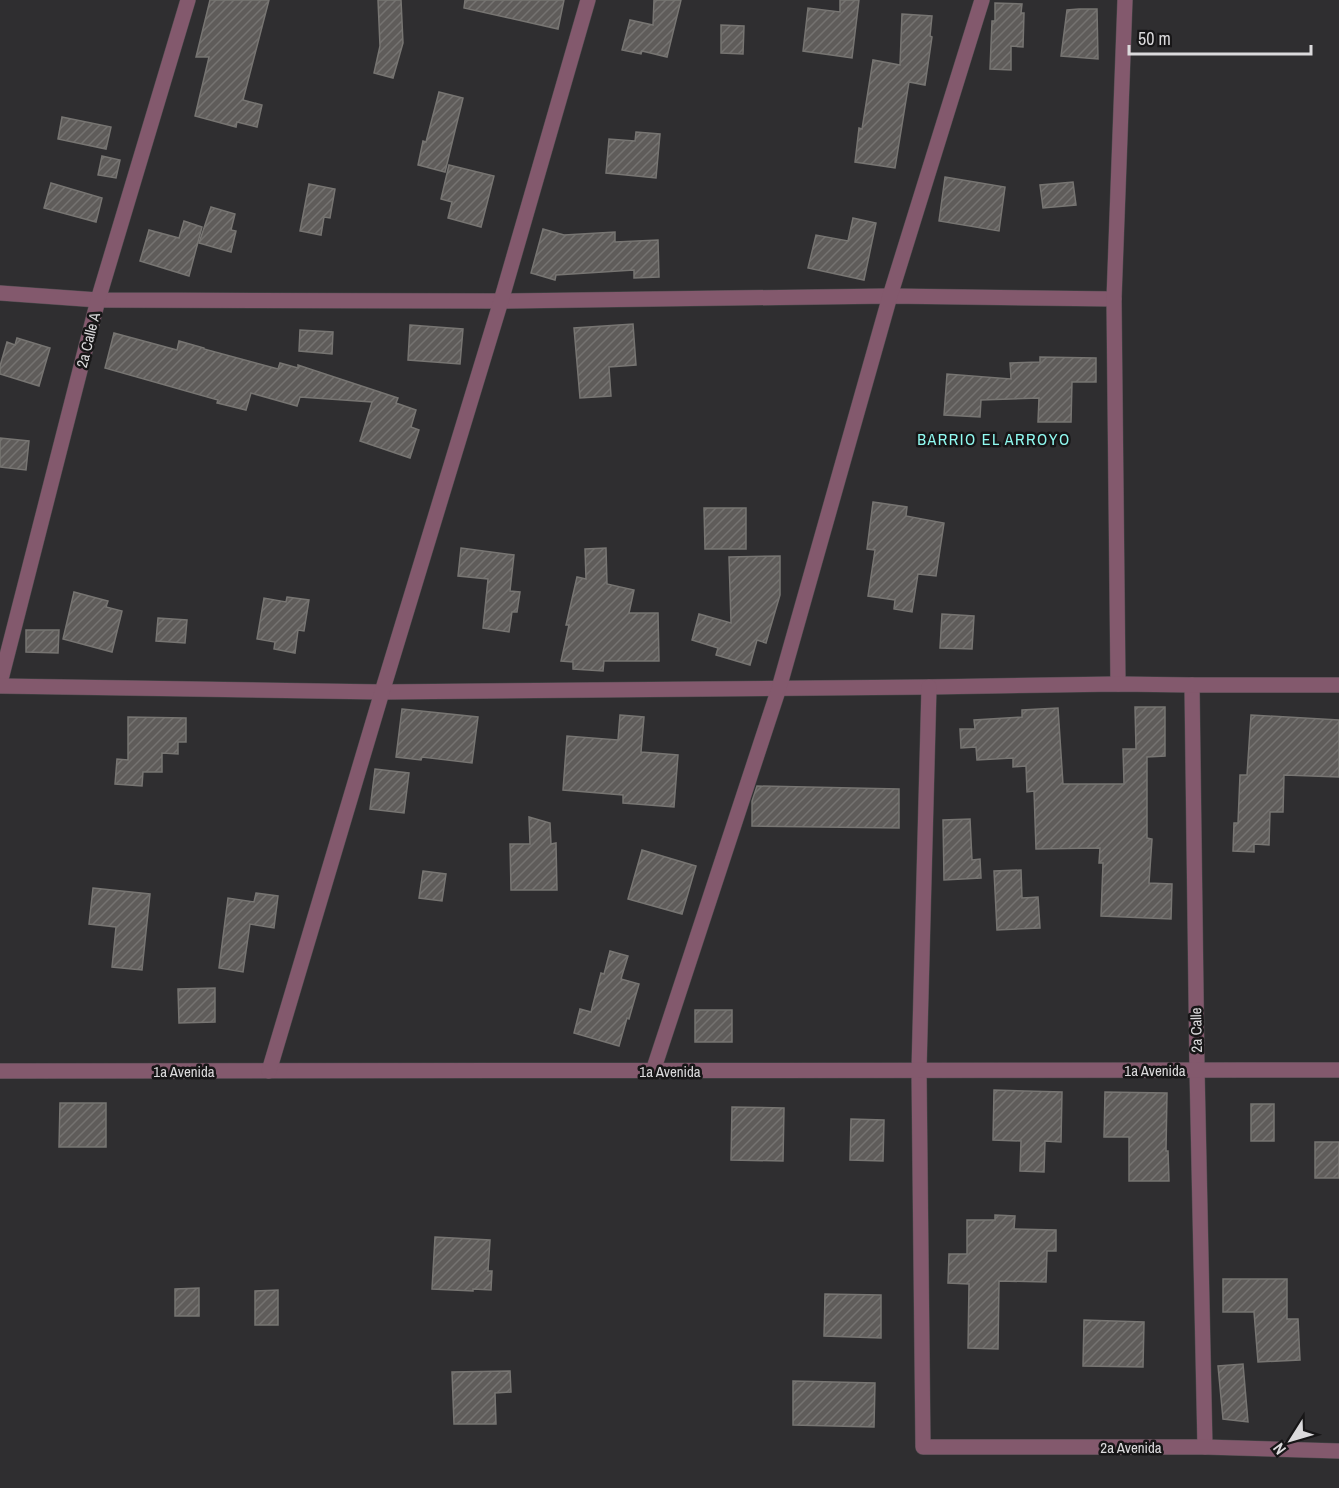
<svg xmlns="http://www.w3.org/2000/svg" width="1339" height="1488" font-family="'Archivo Narrow',sans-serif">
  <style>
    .building { fill: url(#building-hatch); stroke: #777572; stroke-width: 1.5 }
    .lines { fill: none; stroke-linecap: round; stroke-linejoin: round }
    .minor-casing { stroke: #4b4a4c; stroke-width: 16 }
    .minor { stroke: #83596d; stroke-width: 15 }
    .labels { text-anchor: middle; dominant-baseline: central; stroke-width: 5; stroke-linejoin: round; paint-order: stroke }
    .street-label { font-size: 15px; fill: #dbdadc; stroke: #171617 }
    .neighbourhood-label { font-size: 16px; letter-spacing: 1.5px; fill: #90faf1; stroke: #171617 }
  </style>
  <defs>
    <pattern id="building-hatch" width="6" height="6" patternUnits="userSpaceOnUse" patternTransform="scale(1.5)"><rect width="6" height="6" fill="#5f5c5a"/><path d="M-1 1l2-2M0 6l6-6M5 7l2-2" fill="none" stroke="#757371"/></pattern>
  </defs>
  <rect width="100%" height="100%" fill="#2f2e30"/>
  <g class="building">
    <polygon points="210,0 269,0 243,100 262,105 257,127 237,122 236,127 195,116 209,57 196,57"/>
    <polygon points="378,0 401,0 403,43 393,78 374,73 380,46"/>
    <polygon points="465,0 564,0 558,29 464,8"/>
    <polygon points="654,0 681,0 667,57 642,51 641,54 622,50 630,20 653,25"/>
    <polygon points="840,0 859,0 852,58 803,51 808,8 840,12"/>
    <polygon points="995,3 1022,4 1021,13 1024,13 1023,47 1011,46 1011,70 990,69 992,21 995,21"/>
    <polygon points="1079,9 1097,9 1098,59 1061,56 1067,10"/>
    <polygon points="902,14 932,16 930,36 932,37 925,85 909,82 895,168 855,162 859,128 862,129 873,60 900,65"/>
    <polygon points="721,25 744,26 743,54 721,53"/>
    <polygon points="439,92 463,98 445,172 418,165 423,141 426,142"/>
    <polygon points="62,117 111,127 106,149 58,139"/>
    <polygon points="636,132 660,134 656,178 606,173 609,139 635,141"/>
    <polygon points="102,156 120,160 116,178 98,175"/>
    <polygon points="449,165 494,176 481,227 448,218 452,202 441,199"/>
    <polygon points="945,177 1005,187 999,231 939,221"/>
    <polygon points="1073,182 1076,205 1043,208 1040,185"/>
    <polygon points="51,183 102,198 96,222 44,208"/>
    <polygon points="309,184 335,189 330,218 324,217 321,235 300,231"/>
    <polygon points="211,207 235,214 231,230 236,231 231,252 199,243"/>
    <polygon points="853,218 876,223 864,280 808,268 816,235 848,241"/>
    <polygon points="184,221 202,227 189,276 140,261 149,230 179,238"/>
    <polygon points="543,229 564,235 615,232 615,242 658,240 659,277 634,278 634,270 556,275 555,280 531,273"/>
    <polygon points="633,324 636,365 609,367 611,396 580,398 574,328"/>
    <polygon points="410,325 463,329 460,364 408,360"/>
    <polygon points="300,330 333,332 332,354 299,351"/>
    <polygon points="114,333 177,350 179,341 204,348 204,349 278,369 280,363 298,368 298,365 398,398 396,403 416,410 411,427 419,430 410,458 360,441 372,402 300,397 297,406 251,393 246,410 217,403 218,400 105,368"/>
    <polygon points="17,338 50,348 39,386 0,374 0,366 7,342 15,345"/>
    <polygon points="1040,357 1096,358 1096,382 1072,382 1071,422 1038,422 1039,398 981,400 980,417 944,415 947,374 1011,379 1010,363 1040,362"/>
    <polygon points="0,438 29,441 26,470 0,467"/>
    <polygon points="873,502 907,507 906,516 944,523 936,576 918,574 912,612 894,609 895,600 868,596 875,550 867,549"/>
    <polygon points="704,508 746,508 746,549 705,549"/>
    <polygon points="461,548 514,555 510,591 520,592 517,612 512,612 509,632 483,628 488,579 458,576"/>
    <polygon points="606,548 607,584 634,590 629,613 658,613 659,661 604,661 603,671 573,669 573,662 561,661 569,625 566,625 577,577 586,579 585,549"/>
    <polygon points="780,556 780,595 766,643 757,640 750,665 716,655 718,648 692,640 699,614 731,623 729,557"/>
    <polygon points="74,592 108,601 106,607 122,611 112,652 63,639"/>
    <polygon points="287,597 309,600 304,631 298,630 295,653 274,649 275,642 257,639 264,598 286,602"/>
    <polygon points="942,614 974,616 972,649 940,648"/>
    <polygon points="158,618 187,620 185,643 156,641"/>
    <polygon points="26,630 59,630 58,653 26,652"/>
    <polygon points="1135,707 1165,707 1165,756 1147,757 1147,838 1152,839 1149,883 1172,884 1171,919 1101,916 1103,863 1099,863 1100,848 1036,849 1034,791 1027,792 1026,766 1013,767 1013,758 977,760 976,747 961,748 960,729 975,729 974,720 1022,717 1022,710 1058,708 1063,784 1124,784 1123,749 1136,749"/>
    <polygon points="402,709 478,717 472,763 422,757 421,760 396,757"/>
    <polygon points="620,715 644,717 641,752 678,755 674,807 623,803 623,795 563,790 567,736 618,740"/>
    <polygon points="1251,715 1339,720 1339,777 1284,775 1283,812 1270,812 1269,845 1254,844 1254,852 1233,851 1234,823 1238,823 1240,775 1247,775"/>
    <polygon points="128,717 186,718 186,742 178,742 178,754 162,753 162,772 143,772 142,786 115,784 117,759 128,760"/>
    <polygon points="375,769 409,773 404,813 370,809"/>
    <polygon points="757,786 899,789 899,828 752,826 752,801"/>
    <polygon points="529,817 550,823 551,844 556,843 557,890 511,890 510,844 530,844"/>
    <polygon points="970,819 972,860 980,859 981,878 944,880 943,820"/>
    <polygon points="642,850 696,866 682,914 628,899"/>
    <polygon points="1021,870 1022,898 1038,897 1040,928 997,930 994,871"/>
    <polygon points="423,871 446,874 442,901 419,898"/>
    <polygon points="93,888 150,894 142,970 112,967 116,927 89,924"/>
    <polygon points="256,893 278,896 274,928 250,924 243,972 219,968 228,898 254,902"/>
    <polygon points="610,951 628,956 621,979 639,984 629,1019 627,1018 619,1046 574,1033 580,1009 591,1012 601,973 604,974"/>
    <polygon points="215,988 215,1022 179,1023 178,989"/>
    <rect x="695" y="1010" width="37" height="32"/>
    <polygon points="994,1090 1062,1092 1061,1142 1045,1141 1044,1172 1020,1171 1021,1141 993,1140"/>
    <polygon points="1105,1092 1167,1093 1166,1151 1168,1151 1169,1181 1129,1181 1129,1137 1104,1137"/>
    <polygon points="60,1103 106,1103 106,1147 59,1147"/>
    <rect x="1251" y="1104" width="23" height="37"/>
    <polygon points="732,1107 784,1108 783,1161 731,1160"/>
    <polygon points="851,1119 884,1120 883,1161 850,1160"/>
    <rect x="1315" y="1142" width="24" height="36"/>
    <polygon points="995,1215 1015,1216 1014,1229 1056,1230 1056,1251 1047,1251 1046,1282 999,1281 998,1349 968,1348 969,1284 948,1283 949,1254 967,1254 967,1220 995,1220"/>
    <polygon points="435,1237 490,1240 488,1271 492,1271 491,1290 473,1289 473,1291 432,1289"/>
    <polygon points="1223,1279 1287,1279 1287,1319 1298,1319 1300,1360 1258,1362 1254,1312 1223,1312"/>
    <polygon points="199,1288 199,1316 175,1316 175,1289"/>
    <polygon points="278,1290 278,1325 255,1325 255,1291"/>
    <polygon points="825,1294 881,1295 881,1338 824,1336"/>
    <polygon points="1084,1320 1144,1322 1143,1367 1083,1366"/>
    <polygon points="1243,1364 1248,1422 1223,1419 1218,1366"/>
    <polygon points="510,1371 511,1392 495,1393 496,1424 454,1424 452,1372"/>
    <polygon points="793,1381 875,1383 874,1427 793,1425"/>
  </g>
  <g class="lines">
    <defs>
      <g id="minor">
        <polyline points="0,293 98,300 501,301 890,296 1114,299"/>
        <polyline points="0,683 98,300 188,0"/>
        <polyline points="1118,684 1114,299 1125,0"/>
        <polyline points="1192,685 1197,1069 1205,1447"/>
        <polyline points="0,686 382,692 929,687 1118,684 1192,685 1339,685"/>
        <polyline points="929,687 919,1070 923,1447 1205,1447 1339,1451"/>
        <polyline points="0,1071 1339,1070"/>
        <polyline points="269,1071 382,692 501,301 588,0"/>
        <polyline points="653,1071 779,688 890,296 982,0"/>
      </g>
    </defs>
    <use href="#minor" class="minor-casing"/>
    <use href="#minor" class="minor"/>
  </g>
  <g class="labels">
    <g class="street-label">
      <text transform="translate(88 340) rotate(-76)">2a Calle A</text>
      <text transform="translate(1196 1030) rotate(-91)">2a Calle</text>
      <text x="1155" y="1070">1a Avenida</text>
      <text x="184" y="1071">1a Avenida</text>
      <text x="670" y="1071">1a Avenida</text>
      <text x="1131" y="1447">2a Avenida</text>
    </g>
    <g class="neighbourhood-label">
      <text x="994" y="439">BARRIO EL ARROYO</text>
    </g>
  </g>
  <g transform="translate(1291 1440) rotate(233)" stroke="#171617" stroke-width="4.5" paint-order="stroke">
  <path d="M0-4.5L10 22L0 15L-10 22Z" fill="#dbdadc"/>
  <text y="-9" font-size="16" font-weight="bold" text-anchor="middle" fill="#dbdadc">N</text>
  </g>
  <path d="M1129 45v9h182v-9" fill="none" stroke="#dbdadc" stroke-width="3"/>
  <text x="1138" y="45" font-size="18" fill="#dbdadc" stroke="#171617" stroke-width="4.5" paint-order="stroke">50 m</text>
</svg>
